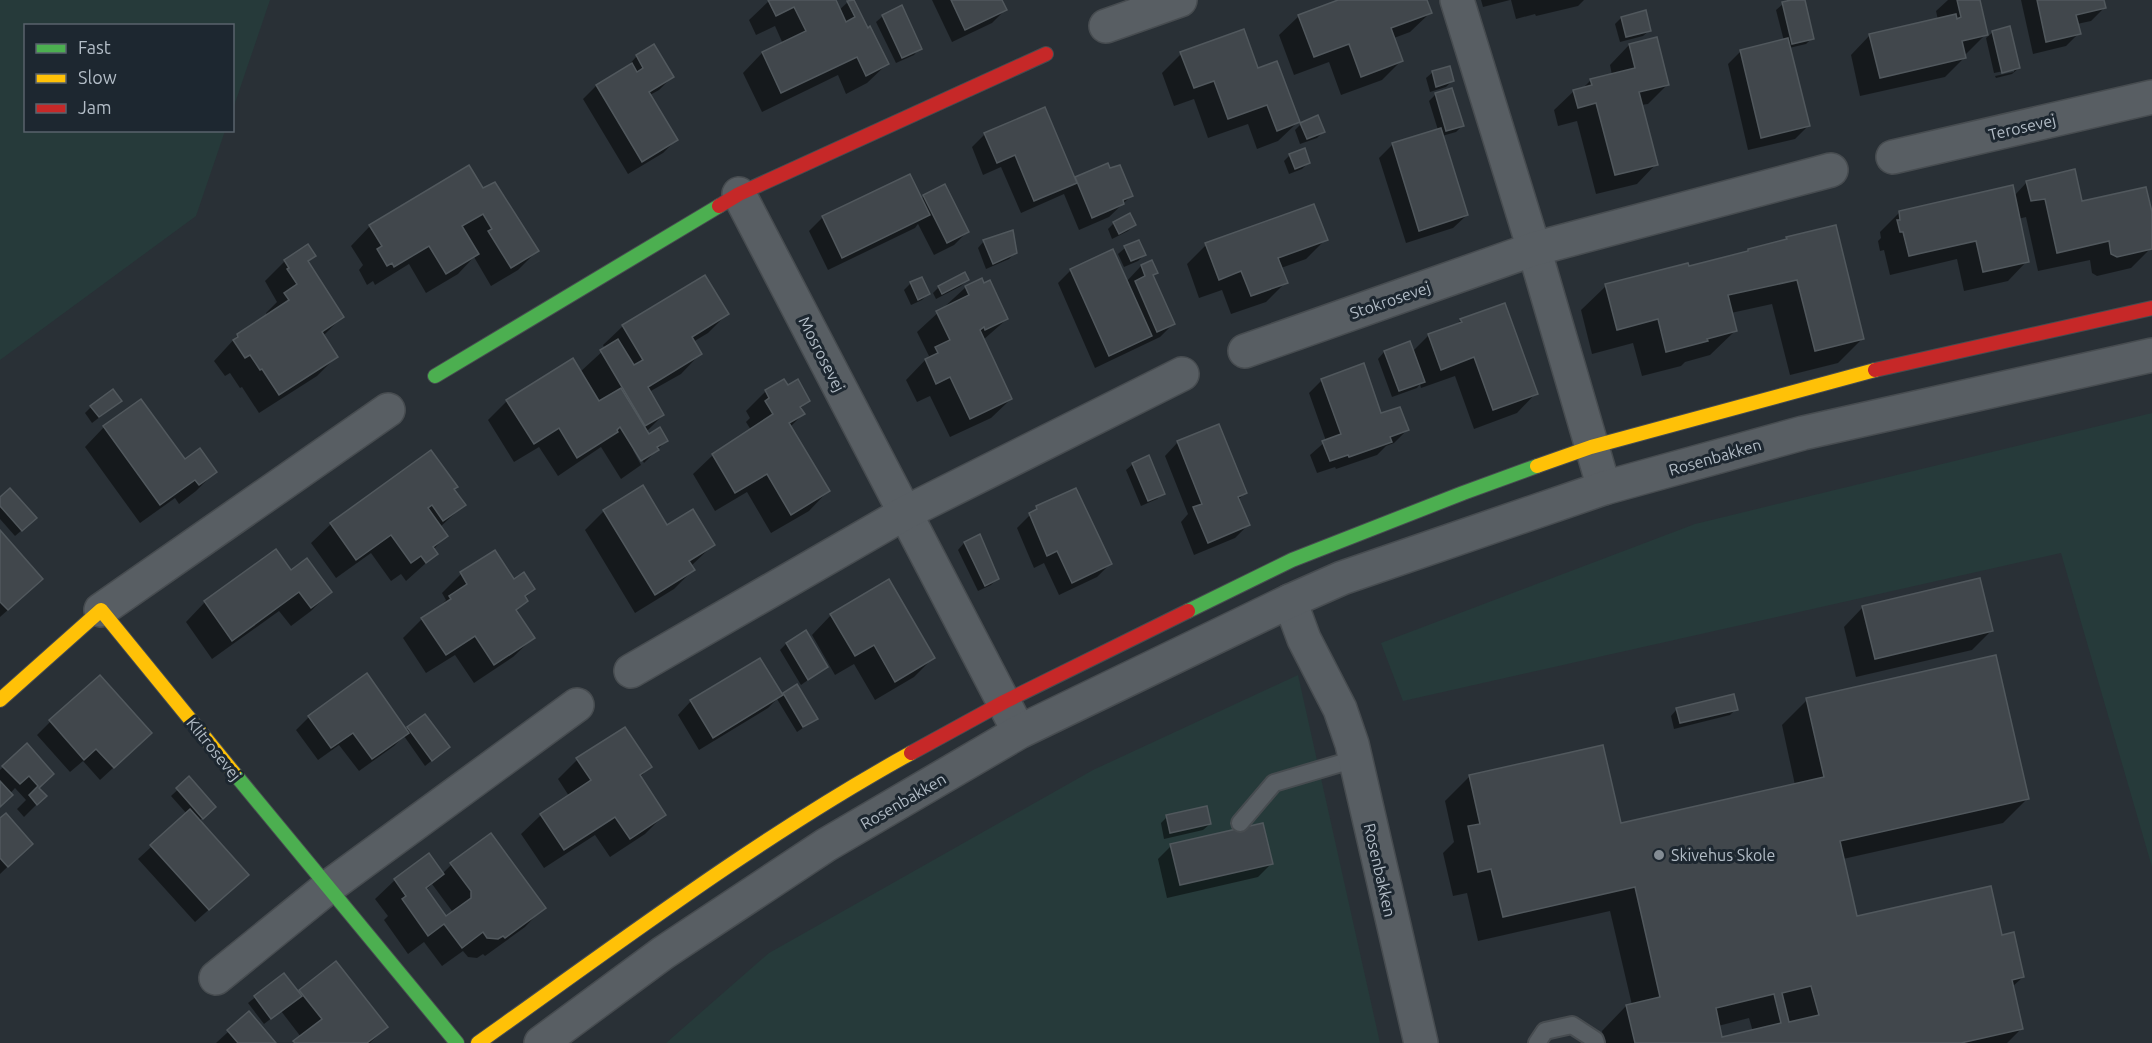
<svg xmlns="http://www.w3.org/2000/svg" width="2152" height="1043" font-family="Ubuntu,sans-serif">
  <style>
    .green { fill: #263a3a }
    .shadow { fill: #0007; fill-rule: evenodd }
    .building { fill: #41474c; stroke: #51585d; stroke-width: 1.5; fill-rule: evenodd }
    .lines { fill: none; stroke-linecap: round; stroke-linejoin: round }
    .lane-casing { stroke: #474c50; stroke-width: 20 }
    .street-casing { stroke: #474c50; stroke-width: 36 }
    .fast-casing { stroke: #474c50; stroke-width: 16 }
    .slow-casing { stroke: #474c50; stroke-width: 16 }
    .jam-casing { stroke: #474c50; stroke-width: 16 }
    .lane { stroke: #585e63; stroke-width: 16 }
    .street { stroke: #585e63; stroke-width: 33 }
    .fast { stroke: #4caf50; stroke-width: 14 }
    .slow { stroke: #ffc107; stroke-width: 14 }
    .jam { stroke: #c62828; stroke-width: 14 }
    .poi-dot { fill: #838c94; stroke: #1d2730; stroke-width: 2 }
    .labels { text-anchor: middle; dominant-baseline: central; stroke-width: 6; stroke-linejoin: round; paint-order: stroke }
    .street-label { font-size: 16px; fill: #b3bdc7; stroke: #1d2730 }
    .poi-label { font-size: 16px; fill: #b3bdc7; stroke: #1d2730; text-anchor: start }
  </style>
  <rect width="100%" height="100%" fill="#293036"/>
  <g class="green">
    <polygon points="0,0 270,0 233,109 232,26 26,26 26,130 225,131 196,216 0,360"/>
    <polygon points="2152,413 2152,867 2061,553 1403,701 1381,643 1695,524"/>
    <polygon points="1298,675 1380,1043 666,1043 769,953 1093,770"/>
  </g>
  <g class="shadow">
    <polygon points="835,0 839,10 848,2 853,0 887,64 867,83 846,94 838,75 762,112 743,73 762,53 783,44 775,26 756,35 749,20 770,0"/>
    <polygon points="932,0 1000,0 1005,10 992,23 952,42"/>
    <polygon points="1342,0 1425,0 1430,13 1410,32 1394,38 1402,60 1382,80 1341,95 1329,62 1294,75 1279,35 1299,16"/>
    <polygon points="1481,0 1510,0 1483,7"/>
    <polygon points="1511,0 1584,0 1578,6 1536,16 1535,14 1516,19"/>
    <polygon points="1798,0 1803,0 1812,38 1806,44 1789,48 1808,126 1795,139 1748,150 1728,64 1741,51 1784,41 1776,10 1783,4"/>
    <polygon points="1948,0 1978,0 1986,34 1966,54 1963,54 1964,58 1945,77 1860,96 1851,55 1870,35 1938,20 1936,11"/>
    <polygon points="2021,0 2103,0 2104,8 2091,21 2077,24 2079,33 2066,46 2033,54"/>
    <polygon points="883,16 920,48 914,55 896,63 876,22"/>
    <polygon points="1621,18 1650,30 1643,36 1620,42 1615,24"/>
    <polygon points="1993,32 2019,68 2012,74 1996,78 1995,76 2014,72 2014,69 1994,73 1986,38"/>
    <polygon points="1656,39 1668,84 1648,104 1641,105 1656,164 1637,184 1596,194 1577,121 1558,126 1554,110 1574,91 1583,88 1591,80 1612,75 1610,65 1629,45"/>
    <polygon points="654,46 672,77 659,90 650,95 676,140 663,153 628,174 583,99 596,86 624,70 637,56"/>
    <polygon points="1181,54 1258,70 1298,122 1278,141 1257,149 1248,124 1208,138 1194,99 1174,106 1162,73"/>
    <polygon points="1433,72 1452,81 1446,87 1430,92 1426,78"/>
    <polygon points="1451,90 1462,126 1456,132 1442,136 1467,215 1453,228 1406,243 1379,158 1392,145 1438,130 1429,101 1435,95"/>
    <polygon points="1301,124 1323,132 1317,138 1300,144 1295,130"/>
    <polygon points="985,134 1074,180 1076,178 1131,196 1109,217 1079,230 1064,194 1021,213 1001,167 983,175 972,147"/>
    <polygon points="1290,155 1308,163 1302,169 1289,174 1284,161"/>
    <polygon points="909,176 921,199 924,196 967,232 954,245 934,255 918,224 915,228 828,270 809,231 822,218"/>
    <polygon points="2027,182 2081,202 2152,218 2151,248 2131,268 2097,276 2092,273 2090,260 2038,271 2026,217 2018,219 2027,261 2008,281 1964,291 1957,259 1890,275 1884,250 1880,251 1878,241 1881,238 1880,232 1899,213 2014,196"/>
    <polygon points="483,190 537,251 518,270 491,286 474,257 458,274 426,293 409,264 375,285 373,281 367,285 359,270 363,265 351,246 370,226"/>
    <polygon points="1114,223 1134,225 1128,231 1112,239 1108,229"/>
    <polygon points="1326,239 1306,259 1281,268 1286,282 1266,302 1231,314 1222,290 1199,298 1187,264 1206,245"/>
    <polygon points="1787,239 1863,338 1838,363 1790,375 1772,304 1731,313 1735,331 1710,355 1685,362 1681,366 1642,376 1633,343 1592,354 1581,310 1606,286 1746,253 1749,250 1785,241"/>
    <polygon points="984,241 1015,253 1009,259 986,269 978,248"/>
    <polygon points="1138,242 1144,255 1138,261 1124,267 1118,254 1125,248"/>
    <polygon points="308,246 314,256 307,263 342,317 323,336 336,357 317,376 259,413 242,387 240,388 230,373 225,376 214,361 238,335 267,316 266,313 277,302 265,281 285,261"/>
    <polygon points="1151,262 1156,273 1152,277 1173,324 1160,337 1095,368 1058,283 1071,270 1126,282 1141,266"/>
    <polygon points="921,279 928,294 922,300 911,305 904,290 910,284"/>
    <polygon points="967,280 961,286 936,299 933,293 939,287"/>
    <polygon points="981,280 1007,319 983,340 1011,399 991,418 950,437 930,396 917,402 906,380 929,356 917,332 966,287"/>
    <polygon points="727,314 708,333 693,342 700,354 681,374 649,392 663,415 646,432 648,436 666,441 644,463 635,448 633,450 641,465 621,479 601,447 558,476 539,447 514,462 488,420 507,401 580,372 605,349 603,345 623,326"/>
    <polygon points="1461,320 1536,393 1517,413 1474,429 1455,376 1421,388 1420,384 1417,388 1392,397 1378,359 1384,352 1409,343 1412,352 1429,335 1455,326"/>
    <polygon points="1322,380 1381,415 1407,430 1394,443 1386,446 1377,455 1336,469 1335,467 1317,473 1310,455 1326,441 1309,393"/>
    <polygon points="783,381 787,387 808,401 800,409 803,414 790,427 828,491 809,511 771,533 747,492 715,511 693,474 713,455 751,430 746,422 750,418 746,411 765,392"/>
    <polygon points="91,407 113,407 92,423 85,413"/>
    <polygon points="104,427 184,461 215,472 196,491 179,504 175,498 140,523 85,447"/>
    <polygon points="1178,442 1245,493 1238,500 1248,525 1235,538 1194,555 1181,522 1188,514 1165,456"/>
    <polygon points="430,452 464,505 440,527 446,536 433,550 436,554 406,581 401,574 391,581 371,553 336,578 311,543 331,524"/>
    <polygon points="1133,464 1163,493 1157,499 1141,506 1126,470"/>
    <polygon points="0,499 29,524 15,536 0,519"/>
    <polygon points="1037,508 1110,564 1097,577 1059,595 1044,563 1034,568 1017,528"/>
    <polygon points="604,511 667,527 713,545 691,566 693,570 674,589 635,613 585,530"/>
    <polygon points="0,533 28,592 0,617"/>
    <polygon points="979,536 997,579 991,585 978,591 958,550 964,543"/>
    <polygon points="291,572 330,592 311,611 291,626 279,611 212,659 186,622 205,602"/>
    <polygon points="461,574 514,581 533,589 525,598 527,601 515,612 533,638 513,657 474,683 455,655 426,673 403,638 422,619 437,610 446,600 442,593"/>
    <polygon points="1863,607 1991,631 1972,650 1856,677 1844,627"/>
    <polygon points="831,615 933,658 914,677 875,700 854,664 835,675 812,635"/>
    <polygon points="806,633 826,667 801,685 780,650 786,644"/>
    <polygon points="760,660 782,696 784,694 816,719 797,732 777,699 768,708 699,750 678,715 691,701"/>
    <path d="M1807,700L2028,798L2003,823L1843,859L1856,918L2001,937L2023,977L2012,987L2021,1029L2007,1043H1604L1602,1031L1626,1006L1632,1005L1610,911L1478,941L1467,893L1453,896L1443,853L1454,842L1445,801L1470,776L1619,824L1795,785L1782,725ZM1749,1018L1753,1032L1721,1039L1718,1026Z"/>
    <polygon points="1677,709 1736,709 1730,715 1674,729 1671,716"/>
    <polygon points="309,717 406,730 408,728 441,753 425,766 404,736 394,746 359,771 339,745 318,760 296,730"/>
    <polygon points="50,722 137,746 100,780 83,761 70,772 37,735"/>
    <polygon points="27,745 52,774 38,788 45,796 24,817 17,809 26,800 15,788 0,805 0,770"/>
    <polygon points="577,760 650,767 640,777 664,815 645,834 610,857 595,835 544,868 521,834 541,815 569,796 558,779"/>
    <polygon points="189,779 214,807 199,821 233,888 195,922 138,859 187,814 171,796"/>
    <polygon points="1167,817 1210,824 1203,830 1164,839 1161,823"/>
    <polygon points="0,821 31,844 0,874"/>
    <polygon points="1171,846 1271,864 1258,877 1167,898 1158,859"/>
    <path d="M451,865L544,907L525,927L485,956L483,954L477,958L468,957L463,951L442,966L424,942L408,954L384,920L388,916L375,899L395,880L442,874ZM432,884L452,911V913L446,918L426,890Z"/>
    <polygon points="336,963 386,1027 370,1043 294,1043 301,1037 281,1011 264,1024 248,1003 284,975 298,993"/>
    <polygon points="249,1014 274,1043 216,1043 228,1032"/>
  </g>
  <g class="building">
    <polygon points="768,0 836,0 846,22 855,17 847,1 854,0 868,28 870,26 889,64 866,76 857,57 781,93 762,52 806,31 794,7 776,16"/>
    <polygon points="951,0 1002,0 1007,10 965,30"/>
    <polygon points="1338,0 1427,0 1432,13 1391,28 1403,61 1361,77 1349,44 1314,57 1298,15"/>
    <polygon points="1791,0 1805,0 1814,39 1792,44 1782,2"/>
    <polygon points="1957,0 1980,0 1988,35 1962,41 1966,58 1880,78 1869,34 1956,14 1957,19 1961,17"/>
    <polygon points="2037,0 2104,0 2106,8 2076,15 2081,34 2046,42"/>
    <polygon points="902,5 922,49 902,58 882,15"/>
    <polygon points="1646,10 1651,31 1626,37 1621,17"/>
    <polygon points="2010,26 2020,68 2002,73 1992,31"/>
    <polygon points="1244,29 1258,68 1277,61 1300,122 1277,131 1267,105 1228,119 1214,81 1194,88 1180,52"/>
    <polygon points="1657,37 1669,85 1639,92 1658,165 1615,175 1596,103 1578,108 1573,90 1592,85 1590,79 1635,68 1629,44"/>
    <polygon points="1788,38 1810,126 1761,138 1740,50"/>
    <polygon points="654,44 674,77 649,92 678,140 642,162 596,85 632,63 637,72 643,68 636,55"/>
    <polygon points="1450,66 1454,81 1436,87 1432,71"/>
    <polygon points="1452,88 1464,126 1446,131 1435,93"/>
    <polygon points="1045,107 1077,183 1034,201 1015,155 997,163 984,133"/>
    <polygon points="1318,115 1325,132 1307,139 1300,123"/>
    <polygon points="1441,128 1468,215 1419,231 1392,143"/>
    <polygon points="1305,148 1310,163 1295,169 1289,154"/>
    <polygon points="1108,163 1110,168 1120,165 1133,196 1123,200 1124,204 1092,218 1075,177"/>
    <polygon points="469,165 483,188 495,182 539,251 511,268 488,231 492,229 483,214 462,226 479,254 446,274 429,246 394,267 392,263 387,266 377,249 382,246 369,225"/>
    <polygon points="2075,169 2082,201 2146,187 2152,212 2152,249 2117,257 2111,254 2109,241 2057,253 2045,199 2031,201 2026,181"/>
    <polygon points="910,174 930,215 842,258 822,216"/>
    <polygon points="945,184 969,232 947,243 923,195"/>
    <polygon points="2013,185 2029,262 1983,272 1976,241 1909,256 1903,232 1900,232 1897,220 1900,220 1899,211"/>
    <polygon points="1314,204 1328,240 1278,258 1288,283 1251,296 1241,271 1219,280 1205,243"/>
    <polygon points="1130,213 1136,225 1119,234 1113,222"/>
    <polygon points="1836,225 1864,339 1815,351 1797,280 1728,295 1737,331 1707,339 1708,341 1666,352 1658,319 1617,330 1605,284 1688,263 1689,266 1748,251 1748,249 1787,239 1786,237"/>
    <polygon points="1013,230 1017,253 993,264 983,240"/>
    <polygon points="1139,240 1146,255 1131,261 1124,246"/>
    <polygon points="308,244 316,256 308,261 344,317 322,332 338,357 279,395 262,369 260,370 250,355 245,358 233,340 238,337 237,334 289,300 284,293 297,284 287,269 289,268 284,260"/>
    <polygon points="1113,249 1152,336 1109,356 1070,269"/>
    <polygon points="1152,260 1158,273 1153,275 1175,324 1157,332 1135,281 1145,276 1141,265"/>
    <polygon points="965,272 969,280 942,294 938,286"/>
    <polygon points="705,275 729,314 692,337 702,354 648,387 664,415 645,426 600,350 618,339 634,365 643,360 622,325"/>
    <polygon points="922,277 930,294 918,300 910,282"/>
    <polygon points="982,278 984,283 990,280 1008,319 985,330 984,327 980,330 1012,399 970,419 950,377 936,384 925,359 938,353 935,347 950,340 936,311 969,295 965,286"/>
    <polygon points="1505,303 1538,394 1493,410 1474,357 1441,370 1428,334 1462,322 1460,319"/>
    <polygon points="1410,341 1425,382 1399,391 1384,351"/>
    <polygon points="573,358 599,401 621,388 649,434 660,427 668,441 657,447 659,450 641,461 620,427 617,430 618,432 577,458 559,428 534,444 506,400"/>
    <polygon points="1364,363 1381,413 1400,407 1409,430 1390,437 1392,442 1349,457 1348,455 1330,461 1322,441 1341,434 1321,379"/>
    <polygon points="784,379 788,385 798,379 810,401 800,407 805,414 789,423 830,491 791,515 767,474 735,493 712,454 773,414 765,401 769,398 765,390"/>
    <polygon points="113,389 122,401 99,417 90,406"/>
    <polygon points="141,399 185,459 200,448 217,472 199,485 195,480 160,505 103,426"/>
    <polygon points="1219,424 1247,493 1238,497 1250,525 1208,543 1193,507 1202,504 1177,441"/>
    <polygon points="431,450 458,487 454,489 466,505 443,521 432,505 428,508 448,536 433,547 438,554 426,563 421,556 411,563 391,535 356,560 330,523"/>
    <polygon points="1149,455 1165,494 1148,501 1132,463"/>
    <polygon points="643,485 667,525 693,509 715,545 689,561 695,570 655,595 603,510"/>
    <polygon points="10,488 37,518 22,531 0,506 0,497"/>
    <polygon points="1076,488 1112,564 1072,583 1057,551 1047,556 1029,513 1037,509 1036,506"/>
    <polygon points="0,530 43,579 8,610 0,602"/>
    <polygon points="980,534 999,579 985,586 964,542"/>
    <polygon points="276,549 291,570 307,558 332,592 311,608 299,592 232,641 204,601"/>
    <polygon points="495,550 514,579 524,572 535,589 525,596 528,601 516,610 535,638 494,665 475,636 446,655 421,618 451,599 449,596 467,584 460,572"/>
    <polygon points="1980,578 1993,631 1875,659 1862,606"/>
    <polygon points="889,579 935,658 895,682 874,645 855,656 830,614"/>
    <polygon points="806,630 828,667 808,680 786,643"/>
    <path d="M1996,655L2029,799L1840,841L1857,916L1991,886L2002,935L2014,932L2024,977L2012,980L2023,1029L1961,1043H1635L1626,1005L1660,997L1635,887L1503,917L1491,869L1478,872L1468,826L1480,824L1469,775L1603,745L1621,823L1824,777L1806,698ZM1811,986L1819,1015L1789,1022L1782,993ZM1774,994L1781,1023L1722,1037L1716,1008Z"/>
    <polygon points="760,658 783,695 713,738 690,700"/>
    <polygon points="367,673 409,733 372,759 353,733 331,748 308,716"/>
    <polygon points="100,675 152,733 114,768 96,749 84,760 49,720"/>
    <polygon points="797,684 818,719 803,727 783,693"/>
    <polygon points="1734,694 1738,710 1680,723 1676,708"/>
    <polygon points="425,714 450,747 432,761 407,727"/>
    <polygon points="625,727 652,767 640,775 666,815 630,839 615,817 564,850 540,814 591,780 576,758"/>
    <polygon points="27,743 54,774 39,788 47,796 37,805 29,795 38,786 29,776 20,784 2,766"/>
    <polygon points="189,776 216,807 203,819 176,788"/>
    <polygon points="0,781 13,795 0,807"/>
    <polygon points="1207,806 1211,824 1170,833 1166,815"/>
    <polygon points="190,809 249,875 209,910 150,845"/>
    <polygon points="6,813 33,844 8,867 0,858 0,818"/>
    <polygon points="1263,823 1273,864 1180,885 1170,844"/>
    <polygon points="491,833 546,908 505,938 503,936 498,939 487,938 483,932 462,948 444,924 428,936 402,899 406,896 394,879 429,853 444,874 426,888 446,916 471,898 471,891 450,863"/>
    <polygon points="336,961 388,1027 367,1043 295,1043 293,1041 322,1019 299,990"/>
    <polygon points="284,973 302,996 271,1019 254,996"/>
    <polygon points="249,1011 276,1043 238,1043 227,1030"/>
  </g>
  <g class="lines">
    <defs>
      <g id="lane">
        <polyline points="1240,823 1274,783 1355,759"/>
        <polyline points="1537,1043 1545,1031 1572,1025 1595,1040 1596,1043"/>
      </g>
      <g id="street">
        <polyline points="1457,0 1534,249 1604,488"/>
        <polyline points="1106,26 1180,0"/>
        <polyline points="1893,157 2152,97"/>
        <polyline points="739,194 1017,728"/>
        <polyline points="1245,351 1534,249 1831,170"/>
        <polyline points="1290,601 1304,639 1340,709 1352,744 1421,1043"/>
        <polyline points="101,610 388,410"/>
        <polyline points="631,671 905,513 1182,374"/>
        <polyline points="216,978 327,888 577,705"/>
        <polyline points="541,1043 663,953 826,845 1019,732 1290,601 1342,578 1604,488 1803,433 2152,355"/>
      </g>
      <g id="fast">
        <polyline points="435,376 719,206"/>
        <polyline points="1188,611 1292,560 1463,493 1537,466"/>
        <polyline points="234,773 457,1043"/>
      </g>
      <g id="slow">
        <polyline points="1537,466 1591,447 1875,370"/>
        <polyline points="0,700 101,610 234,773"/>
        <path d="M478,1043C619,943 759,837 911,753"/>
      </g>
      <g id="jam">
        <polyline points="719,206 739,194 1046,54"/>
        <polyline points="1875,370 2152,308"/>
        <polyline points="911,753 1004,702 1188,611"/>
      </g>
    </defs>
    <use href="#lane" class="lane-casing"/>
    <use href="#street" class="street-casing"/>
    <use href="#fast" class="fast-casing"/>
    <use href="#slow" class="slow-casing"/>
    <use href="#jam" class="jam-casing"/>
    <use href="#lane" class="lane"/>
    <use href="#street" class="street"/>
    <use href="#fast" class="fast"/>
    <use href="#slow" class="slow"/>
    <use href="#jam" class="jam"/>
  </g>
  <circle class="poi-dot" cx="1659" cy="855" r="6"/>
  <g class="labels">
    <g class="street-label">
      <text transform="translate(2022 127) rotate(-13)">Terosevej</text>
      <text transform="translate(1390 300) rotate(-19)">Stokrosevej</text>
      <text transform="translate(822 354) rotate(63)">Mosrosevej</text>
      <text transform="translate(1715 457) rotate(-16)">Rosenbakken</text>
      <text transform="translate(214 749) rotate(51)">Klitrosevej</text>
      <text transform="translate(903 801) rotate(-30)">Rosenbakken</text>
      <text transform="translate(1380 870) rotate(77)">Rosenbakken</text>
    </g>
    <g class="poi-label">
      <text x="1671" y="855">Skivehus Skole</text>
    </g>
  </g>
  <rect x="24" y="24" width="210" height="108" fill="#1d2730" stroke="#59636c" stroke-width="1.5"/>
  <rect x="36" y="44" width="30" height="9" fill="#4caf50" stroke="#59636c" stroke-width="1.5"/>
  <text x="78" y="54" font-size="18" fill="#b3bdc7">Fast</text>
  <rect x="36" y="74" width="30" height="9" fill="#ffc107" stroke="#59636c" stroke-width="1.5"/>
  <text x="78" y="84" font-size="18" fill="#b3bdc7">Slow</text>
  <rect x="36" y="104" width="30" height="9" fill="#c62828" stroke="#59636c" stroke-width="1.5"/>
  <text x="78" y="114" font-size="18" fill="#b3bdc7">Jam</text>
</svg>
